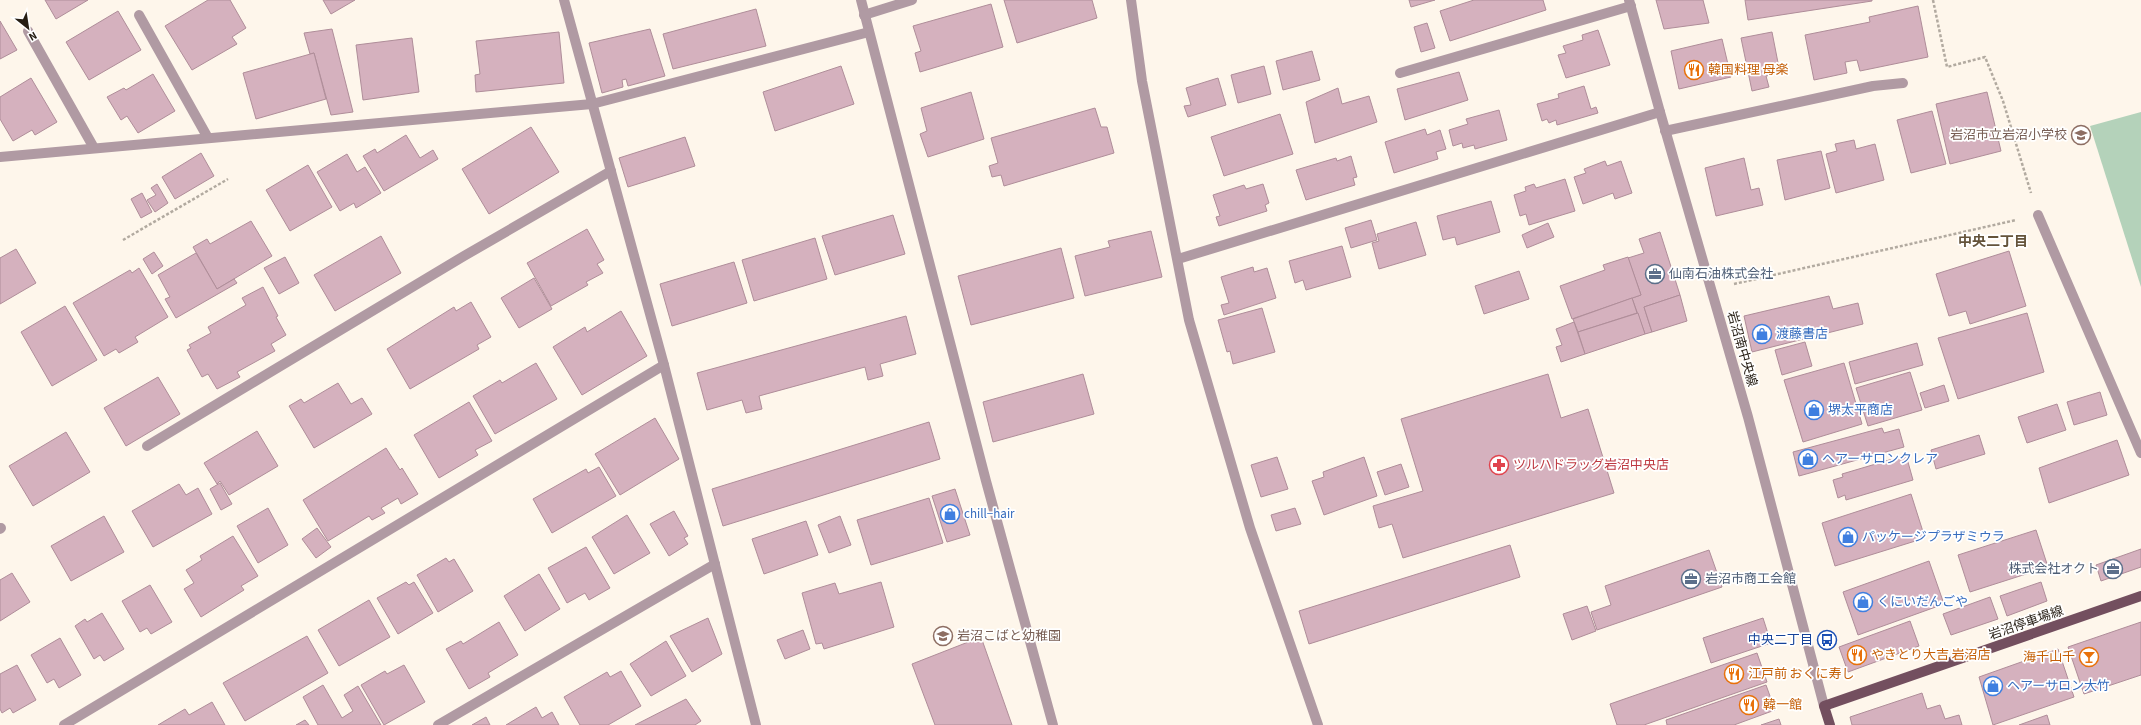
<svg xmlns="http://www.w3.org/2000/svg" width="2141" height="725" font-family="'Source Sans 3','Noto Sans JP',sans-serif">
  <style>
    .green { fill: #b4d2ba }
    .building { fill: #d5b1be; stroke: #af8d99 }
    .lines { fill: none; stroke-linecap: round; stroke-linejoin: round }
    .path { stroke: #b2aaa0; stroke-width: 2.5; stroke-dasharray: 3 2; stroke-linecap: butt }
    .minor { stroke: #b09aa3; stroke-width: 10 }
    .major { stroke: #734f5f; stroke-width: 10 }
    .labels { text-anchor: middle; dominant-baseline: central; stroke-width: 3.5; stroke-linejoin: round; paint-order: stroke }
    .food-label { font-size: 13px; fill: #c56008; stroke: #fff; text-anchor: start }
    .education-label { font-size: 13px; fill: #785e54; stroke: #fff; text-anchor: end }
    .service-label { font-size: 13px; fill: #4e5e75; stroke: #fff; text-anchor: start }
    .shop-label { font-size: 13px; fill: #366cbe; stroke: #fff; text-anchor: start }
    .street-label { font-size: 13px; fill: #261e14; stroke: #fff }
    .health-label { font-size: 13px; fill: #be3a42; stroke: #fff; text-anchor: start }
    .transit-label { font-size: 13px; fill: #164399; stroke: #fff; text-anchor: end }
    .neighbourhood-label { font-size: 14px; font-weight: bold; fill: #64533a; stroke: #fff }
  </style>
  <rect width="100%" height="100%" fill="#fef6eb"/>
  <polygon class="green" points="2141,112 2141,287 2090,126"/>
  <g class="building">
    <polygon points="45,0 88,0 56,19"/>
    <polygon points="208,0 230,0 246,28 232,37 237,44 192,70 165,26"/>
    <polygon points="323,0 355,0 331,14"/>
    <polygon points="1004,0 1092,0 1097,18 1017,43"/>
    <polygon points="1409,0 1435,0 1411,7"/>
    <polygon points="1474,0 1543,0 1546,10 1450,41 1440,11"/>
    <polygon points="1656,0 1703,0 1709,23 1664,29"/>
    <polygon points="1745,0 1872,0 1872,1 1748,20"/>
    <polygon points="991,4 1003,47 920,72 915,53 921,51 913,26"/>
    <polygon points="1918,6 1928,57 1860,71 1857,60 1845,62 1847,73 1814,80 1805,35 1870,22 1869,17"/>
    <polygon points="756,9 766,46 673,69 663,34"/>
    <polygon points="118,11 141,50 89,80 66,42"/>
    <polygon points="0,21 17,50 0,59"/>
    <polygon points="1427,23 1435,48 1421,52 1414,27"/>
    <polygon points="332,29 353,112 331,115 314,53 310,54 304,33"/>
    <polygon points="650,29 665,76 628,86 626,79 622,80 623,87 602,93 589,43"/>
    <polygon points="1598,30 1610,65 1566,78 1558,55 1566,53 1563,46 1583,40 1582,35"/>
    <polygon points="559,32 564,83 476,92 475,75 480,74 476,41"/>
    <polygon points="1772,32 1780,73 1766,76 1769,87 1752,91 1741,38"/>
    <polygon points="412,38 419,92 363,100 356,45"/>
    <polygon points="1722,39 1731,77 1679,89 1671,51"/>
    <polygon points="1312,51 1320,80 1283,90 1276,61"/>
    <polygon points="314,53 326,99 256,119 243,73"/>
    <polygon points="841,66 854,104 775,131 763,92"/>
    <polygon points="1264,66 1271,94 1238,103 1231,75"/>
    <polygon points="1459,72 1468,100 1405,120 1397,89"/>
    <polygon points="153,74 175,111 138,133 127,116 121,120 107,97 124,88 126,90"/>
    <polygon points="31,78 57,122 35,135 32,130 13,141 0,119 0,97"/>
    <polygon points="1218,78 1226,105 1188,117 1184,106 1191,105 1186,88"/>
    <polygon points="1584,86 1591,109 1596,107 1598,113 1557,125 1556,120 1549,123 1547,119 1542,121 1537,104 1559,98 1558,94"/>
    <polygon points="1338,88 1342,104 1369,96 1377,122 1315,143 1306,102"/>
    <polygon points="971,92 984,139 928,157 920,134 927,131 921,108"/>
    <polygon points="1987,92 2001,151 1950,164 1936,104"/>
    <polygon points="1095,108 1101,127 1107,127 1114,153 1004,186 1001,175 992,177 989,166 998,163 991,138"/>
    <polygon points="1499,110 1507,140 1475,149 1474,145 1463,148 1462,143 1453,146 1449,130 1468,124 1466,119"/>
    <polygon points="1932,111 1946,164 1911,173 1897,120"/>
    <polygon points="1280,114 1293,154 1224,176 1211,137"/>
    <polygon points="531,127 559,172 489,214 462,169"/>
    <polygon points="1425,129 1427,135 1440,130 1446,149 1436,152 1438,159 1394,173 1385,142"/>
    <polygon points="406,135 420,158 433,150 438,159 384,191 363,156 375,149 377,153"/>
    <polygon points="685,137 695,166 628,187 619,158"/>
    <polygon points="1854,140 1856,149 1875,144 1884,180 1836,193 1826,154 1837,151 1835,144"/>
    <polygon points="1821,151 1830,188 1785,200 1777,160"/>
    <polygon points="201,153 214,176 175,199 162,177"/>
    <polygon points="347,154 357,172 365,167 381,193 356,208 354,203 340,211 317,172"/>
    <polygon points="1351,156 1357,177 1353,178 1355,185 1306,200 1296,170 1336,158 1337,161"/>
    <polygon points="1744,158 1751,190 1759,188 1763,205 1716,216 1705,168"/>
    <polygon points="1605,161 1607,166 1621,161 1632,193 1615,199 1613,193 1583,204 1574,177 1586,173 1584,169"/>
    <polygon points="308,165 332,207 290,231 266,190"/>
    <polygon points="1565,179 1575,211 1529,225 1526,214 1520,216 1514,195 1526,191 1525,187 1534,184 1536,188"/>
    <polygon points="157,184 168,203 155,212 147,200 156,195 151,188"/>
    <polygon points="1263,184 1269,203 1265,205 1267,211 1219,226 1216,217 1220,216 1213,195 1244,185 1246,189"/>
    <polygon points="142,193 152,212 141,218 131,199"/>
    <polygon points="1491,201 1500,232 1457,245 1455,237 1443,240 1437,216"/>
    <polygon points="893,215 905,254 835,275 822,236"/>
    <polygon points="1371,220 1377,240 1351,248 1345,228"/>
    <polygon points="251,221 272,256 217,289 193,247 207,239 210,244"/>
    <polygon points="1416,222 1426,255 1379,269 1372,243 1379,241 1377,234"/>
    <polygon points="1548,223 1554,237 1527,248 1522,235"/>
    <polygon points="587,229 604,260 597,264 603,273 586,282 588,285 551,306 527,263"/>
    <polygon points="1151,231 1162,277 1085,296 1075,256 1110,247 1108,241"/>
    <polygon points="1660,232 1680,295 1644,307 1652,332 1645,334 1632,298 1641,295 1628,258 1644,253 1639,239"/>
    <polygon points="381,236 401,273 335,311 314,275"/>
    <polygon points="815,238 827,279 754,301 742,260"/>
    <polygon points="1342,246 1351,277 1306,290 1303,280 1295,283 1289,261"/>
    <polygon points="1061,248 1074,298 971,325 958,276"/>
    <polygon points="16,249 36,283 0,304 0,258"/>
    <polygon points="2009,251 2026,306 1970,324 1966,311 1949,316 1936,274"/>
    <polygon points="154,252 163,266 152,274 143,259"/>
    <polygon points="196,253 217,289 234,279 237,283 176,318 165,299 170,297 158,275"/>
    <polygon points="285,257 299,283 279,294 264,268"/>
    <polygon points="1628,257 1641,295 1572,319 1560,286 1605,270 1603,265"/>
    <polygon points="734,262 747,303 672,326 660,284"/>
    <polygon points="1253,267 1254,272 1267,268 1276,298 1224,315 1221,305 1229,303 1221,277"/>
    <polygon points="139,268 168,317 135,337 138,342 119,353 116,349 104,356 73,303 130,270 132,273"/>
    <polygon points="1519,271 1529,299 1484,314 1475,286"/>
    <polygon points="534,278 552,309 519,328 501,298"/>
    <polygon points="263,287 278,316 276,317 286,335 271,344 275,351 237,372 240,377 217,389 208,374 202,377 187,350 191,348 189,345 211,333 208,327 246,305 242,298"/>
    <polygon points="1680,295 1687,321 1652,332 1644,307"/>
    <polygon points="1829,296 1833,309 1858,303 1863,324 1752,352 1744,316"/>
    <polygon points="1632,298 1637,313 1578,332 1573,319"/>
    <polygon points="471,302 491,337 477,345 479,349 410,389 387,349 454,307 456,311"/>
    <polygon points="65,306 97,360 52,386 21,332"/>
    <polygon points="1262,308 1275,352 1233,364 1230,351 1227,352 1218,320"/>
    <polygon points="621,311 647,356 582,395 553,347 585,327 587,332"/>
    <polygon points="1638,313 1645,334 1585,354 1578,332"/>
    <polygon points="2027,313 2044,372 1958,399 1938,338"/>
    <polygon points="906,316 916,354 880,364 883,376 868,380 865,367 759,396 762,409 746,413 742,400 707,410 697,373"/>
    <polygon points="1574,322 1585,354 1561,362 1556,347 1562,345 1556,329"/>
    <polygon points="1805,342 1812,366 1782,375 1775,350"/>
    <polygon points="1917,343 1923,365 1855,384 1849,362"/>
    <polygon points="536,363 557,399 495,434 473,396 500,380 502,383"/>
    <polygon points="1844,363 1862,424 1803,442 1784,380"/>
    <polygon points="1910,372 1922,410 1868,426 1856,388"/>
    <polygon points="1083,374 1094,414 993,442 983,402"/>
    <polygon points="1548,374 1561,418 1588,409 1614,493 1403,558 1392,524 1379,528 1373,506 1423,491 1401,419"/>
    <polygon points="158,377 180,414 126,446 104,408"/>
    <polygon points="338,383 351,404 362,398 372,414 314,448 289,406 301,399 304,403"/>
    <polygon points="1944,385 1949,401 1925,408 1920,393"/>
    <polygon points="2100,392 2107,415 2074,425 2067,402"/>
    <polygon points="469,402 492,441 475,450 478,455 439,478 414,435"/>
    <polygon points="2057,404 2066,430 2027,443 2018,417"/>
    <polygon points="655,418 679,459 620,495 595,454"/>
    <polygon points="929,422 940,459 723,526 712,489"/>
    <polygon points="1882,428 1884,433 1899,429 1904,447 1799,476 1793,452"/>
    <polygon points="257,431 278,466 229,495 220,481 217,484 204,463"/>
    <polygon points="66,432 90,472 33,506 9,466"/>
    <polygon points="1979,435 1985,454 1936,469 1931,450"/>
    <polygon points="2117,440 2129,475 2049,503 2039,468"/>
    <polygon points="386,448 400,470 402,468 418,494 401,504 398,498 381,508 385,513 372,520 369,516 328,541 303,500"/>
    <polygon points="1906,455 1913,480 1846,500 1845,495 1838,498 1833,480 1843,477 1842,474"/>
    <polygon points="1277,457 1288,489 1261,497 1251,465"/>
    <polygon points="1364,457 1377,496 1324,515 1312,481 1324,477 1323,472"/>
    <polygon points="1401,464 1409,487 1385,495 1377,472"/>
    <polygon points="599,467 616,496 552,533 533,499 586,469 588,473"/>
    <polygon points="220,483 232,504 221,510 210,489"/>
    <polygon points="179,484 186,495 198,488 212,514 153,547 132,511"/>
    <polygon points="955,489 970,535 947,542 932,496"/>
    <polygon points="1911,494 1925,538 1835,566 1822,523"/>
    <polygon points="929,498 943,543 871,565 857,520"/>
    <polygon points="268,508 288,545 258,563 237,526"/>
    <polygon points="1295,508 1301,524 1276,531 1271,515"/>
    <polygon points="674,511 688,536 684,538 688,544 669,556 650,524"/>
    <polygon points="627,515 650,553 614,574 592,537"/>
    <polygon points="104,516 124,552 71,581 51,546"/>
    <polygon points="840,516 851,545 829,553 818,525"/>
    <polygon points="806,521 818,555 764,574 752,539"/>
    <polygon points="317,528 331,547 316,558 302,539"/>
    <polygon points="2036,530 2048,567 1970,592 1958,555"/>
    <polygon points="233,536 258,576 241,586 244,590 201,617 184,589 194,583 186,570 202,560 200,556"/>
    <polygon points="1510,545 1520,577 1309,644 1299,611"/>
    <polygon points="586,547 610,588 589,600 585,593 567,603 548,568"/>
    <polygon points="2141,549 2141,567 2101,581 2096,565"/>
    <polygon points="1709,550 1722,587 1597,630 1591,612 1611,605 1605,586"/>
    <polygon points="446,558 449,562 454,559 473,591 438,612 417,575"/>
    <polygon points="1929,561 1944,604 1858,635 1843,592"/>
    <polygon points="12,573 30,602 0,621 0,580"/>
    <polygon points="539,574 560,609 525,631 504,596"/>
    <polygon points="406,582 409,585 414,582 433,613 398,634 377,598"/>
    <polygon points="881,582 894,627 824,649 822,643 816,644 802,593 835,583 839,594"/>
    <polygon points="2041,582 2047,601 2007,616 2000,596"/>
    <polygon points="150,585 172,622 151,634 147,628 140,632 122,601"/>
    <polygon points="1990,597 1998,619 1951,635 1943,614"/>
    <polygon points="369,600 390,637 339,666 318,630"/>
    <polygon points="1587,606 1596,631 1572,640 1563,614"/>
    <polygon points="102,613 124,649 104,661 100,655 94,659 75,626 85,619 87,622"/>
    <polygon points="708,618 722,654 692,672 670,636"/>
    <polygon points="1763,618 1771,643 1711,663 1703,638"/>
    <polygon points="1910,621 1919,646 1848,672 1839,647"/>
    <polygon points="499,622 518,655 488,673 490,677 469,689 446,649 461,641 463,644"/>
    <polygon points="2141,622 2141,675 2084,694 2068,647"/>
    <polygon points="803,630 810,649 785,659 777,640"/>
    <polygon points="307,636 328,673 245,721 223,683"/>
    <polygon points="981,637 1012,725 935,725 912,664"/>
    <polygon points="60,638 81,675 59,688 54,679 47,683 31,655"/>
    <polygon points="666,641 686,676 651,696 630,664"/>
    <polygon points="2058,649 2074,697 1993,725 1979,677"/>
    <polygon points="1757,653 1767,682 1644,725 1617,725 1610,704"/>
    <polygon points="17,665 36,700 13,713 10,708 2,713 0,709 0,674"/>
    <polygon points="404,665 425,702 384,725 361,685 385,671 387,674"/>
    <polygon points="621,671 641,706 608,725 580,725 564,697 607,672 610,677"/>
    <polygon points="323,685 342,718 353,711 344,695 358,686 381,725 318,725 303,697"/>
    <polygon points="1766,685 1775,710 1734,725 1667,725 1666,720"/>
    <polygon points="1922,693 1927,709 1940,705 1945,719 1959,715 1962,725 1852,725 1850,717"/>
    <polygon points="686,699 701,721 695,725 635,725"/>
    <polygon points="212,702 225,725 158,725 185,709 189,715"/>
    <polygon points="536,707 542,718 552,712 559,725 506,725"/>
    <polygon points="2047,715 2050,725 2019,725"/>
    <polygon points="486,717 490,725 472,725"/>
    <polygon points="1779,719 1781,725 1761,725"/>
    <polygon points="305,720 309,725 296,725"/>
  </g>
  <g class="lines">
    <g class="path">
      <polyline points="1933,0 1947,67 1985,57 2003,101 2031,193"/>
      <polyline points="123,240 228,179"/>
      <polyline points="1734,284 2016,220"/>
    </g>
    <g class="minor">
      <polyline points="564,0 664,365 756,725"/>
      <polyline points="861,0 986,481 1053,725"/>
      <polyline points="1131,0 1142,81 1189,320 1250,528 1318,725"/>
      <polyline points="1629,0 1660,112 1748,417 1824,706"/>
      <polyline points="139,15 208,138"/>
      <polyline points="864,15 912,0"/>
      <polyline points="28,31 94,148"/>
      <polyline points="1400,73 1631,6"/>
      <polyline points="1665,131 1873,86 1903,83"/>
      <polyline points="0,157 592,104 869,32"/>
      <polyline points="2038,215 2141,453"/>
      <polyline points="1178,259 1660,112"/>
      <polyline points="147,446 464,256 611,171"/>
      <polyline points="0,529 1,528"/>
      <polyline points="64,725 664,365"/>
      <polyline points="438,725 715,564"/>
    </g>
    <polyline class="major" points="1830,725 1824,706 2141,596"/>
  </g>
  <defs>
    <symbol id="restaurant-ring" viewBox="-11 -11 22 22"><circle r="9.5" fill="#fff" stroke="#e8710a" stroke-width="1.5"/><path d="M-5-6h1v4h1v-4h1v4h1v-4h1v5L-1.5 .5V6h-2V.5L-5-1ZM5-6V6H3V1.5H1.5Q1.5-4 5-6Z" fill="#e8710a"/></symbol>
    <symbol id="school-ring" viewBox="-11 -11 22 22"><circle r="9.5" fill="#fff" stroke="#8d6e63" stroke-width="1.5"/><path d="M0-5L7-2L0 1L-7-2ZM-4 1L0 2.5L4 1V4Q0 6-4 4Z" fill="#8d6e63"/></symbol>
    <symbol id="office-ring" viewBox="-11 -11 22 22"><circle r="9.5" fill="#fff" stroke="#5c6f8a" stroke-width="1.5"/><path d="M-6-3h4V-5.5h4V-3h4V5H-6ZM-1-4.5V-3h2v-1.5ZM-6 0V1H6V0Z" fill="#5c6f8a"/></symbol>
    <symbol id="shop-ring" viewBox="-11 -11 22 22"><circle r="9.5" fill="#fff" stroke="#3f7fe0" stroke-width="1.5"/><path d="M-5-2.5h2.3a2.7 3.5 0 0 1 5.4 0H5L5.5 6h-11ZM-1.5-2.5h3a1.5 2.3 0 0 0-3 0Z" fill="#3f7fe0"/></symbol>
    <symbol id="pharmacy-ring" viewBox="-11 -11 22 22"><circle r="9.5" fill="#fff" stroke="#e0444e" stroke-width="1.5"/><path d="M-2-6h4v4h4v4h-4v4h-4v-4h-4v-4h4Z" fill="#e0444e"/></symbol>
    <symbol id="bus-ring" viewBox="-11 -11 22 22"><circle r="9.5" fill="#fff" stroke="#1a4fb4" stroke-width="1.5"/><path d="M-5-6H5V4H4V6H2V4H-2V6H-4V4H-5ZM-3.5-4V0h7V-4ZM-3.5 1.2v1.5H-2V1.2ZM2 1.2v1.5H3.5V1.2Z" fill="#1a4fb4"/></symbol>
    <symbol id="bar-ring" viewBox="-11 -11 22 22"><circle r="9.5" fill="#fff" stroke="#e8710a" stroke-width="1.5"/><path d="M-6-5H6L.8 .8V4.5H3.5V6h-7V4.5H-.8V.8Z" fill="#e8710a"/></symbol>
  </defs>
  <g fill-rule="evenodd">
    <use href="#restaurant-ring" x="1683" y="59" width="22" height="22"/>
    <use href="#school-ring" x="2070" y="124" width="22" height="22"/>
    <use href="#office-ring" x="1644" y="263" width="22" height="22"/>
    <use href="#shop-ring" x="1751" y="323" width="22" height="22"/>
    <use href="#shop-ring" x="1803" y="399" width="22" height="22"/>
    <use href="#shop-ring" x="1797" y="448" width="22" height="22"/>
    <use href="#pharmacy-ring" x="1488" y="454" width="22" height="22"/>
    <use href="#shop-ring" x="939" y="503" width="22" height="22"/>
    <use href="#shop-ring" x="1837" y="526" width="22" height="22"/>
    <use href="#office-ring" x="2102" y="558" width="22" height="22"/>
    <use href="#office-ring" x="1680" y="568" width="22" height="22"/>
    <use href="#shop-ring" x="1852" y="591" width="22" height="22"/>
    <use href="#school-ring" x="932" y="625" width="22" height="22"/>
    <use href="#bus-ring" x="1816" y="629" width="22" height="22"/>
    <use href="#restaurant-ring" x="1846" y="644" width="22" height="22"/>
    <use href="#bar-ring" x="2078" y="646" width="22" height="22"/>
    <use href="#restaurant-ring" x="1723" y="663" width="22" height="22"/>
    <use href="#shop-ring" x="1982" y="675" width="22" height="22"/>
    <use href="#restaurant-ring" x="1738" y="694" width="22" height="22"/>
  </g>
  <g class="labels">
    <g class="food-label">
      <text x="1708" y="70">韓国料理 母楽</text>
      <text x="1871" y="655">やきとり大吉 岩沼店</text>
      <text x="2075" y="657" text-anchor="end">海千山千</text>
      <text x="1748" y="674">江戸前 おくに寿し</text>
      <text x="1763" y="705">韓一館</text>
    </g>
    <g class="education-label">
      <text x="2067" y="135">岩沼市立岩沼小学校</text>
      <text x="957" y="636" text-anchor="start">岩沼こばと幼稚園</text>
    </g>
    <g class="service-label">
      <text x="1669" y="274">仙南石油株式会社</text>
      <text x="2099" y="569" text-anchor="end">株式会社オクト</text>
      <text x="1705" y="579">岩沼市商工会館</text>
    </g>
    <g class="shop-label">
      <text x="1776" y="334">渡藤書店</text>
      <text x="1828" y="410">堺太平商店</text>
      <text x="1822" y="459">ヘアーサロンクレア</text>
      <text x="964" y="514">chill−hair</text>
      <text x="1862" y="537">パッケージプラザミウラ</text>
      <text x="1877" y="602">くにいだんごや</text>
      <text x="2007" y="686">ヘアーサロン大竹</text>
    </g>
    <g class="street-label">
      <text transform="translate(1742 349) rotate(74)">岩沼南中央線</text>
      <text transform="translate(2026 623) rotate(-19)">岩沼停車場線</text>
    </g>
    <g class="health-label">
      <text x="1513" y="465">ツルハドラッグ岩沼中央店</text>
    </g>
    <g class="transit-label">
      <text x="1813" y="640">中央二丁目</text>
    </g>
    <g class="neighbourhood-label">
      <text x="1993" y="242">中央二丁目</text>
    </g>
  </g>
  <g transform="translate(28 28) rotate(150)" stroke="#ffffff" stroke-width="3" paint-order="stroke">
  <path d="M0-3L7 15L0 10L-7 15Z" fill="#261e14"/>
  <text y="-6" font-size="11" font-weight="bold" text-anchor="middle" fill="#261e14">N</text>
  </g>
</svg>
